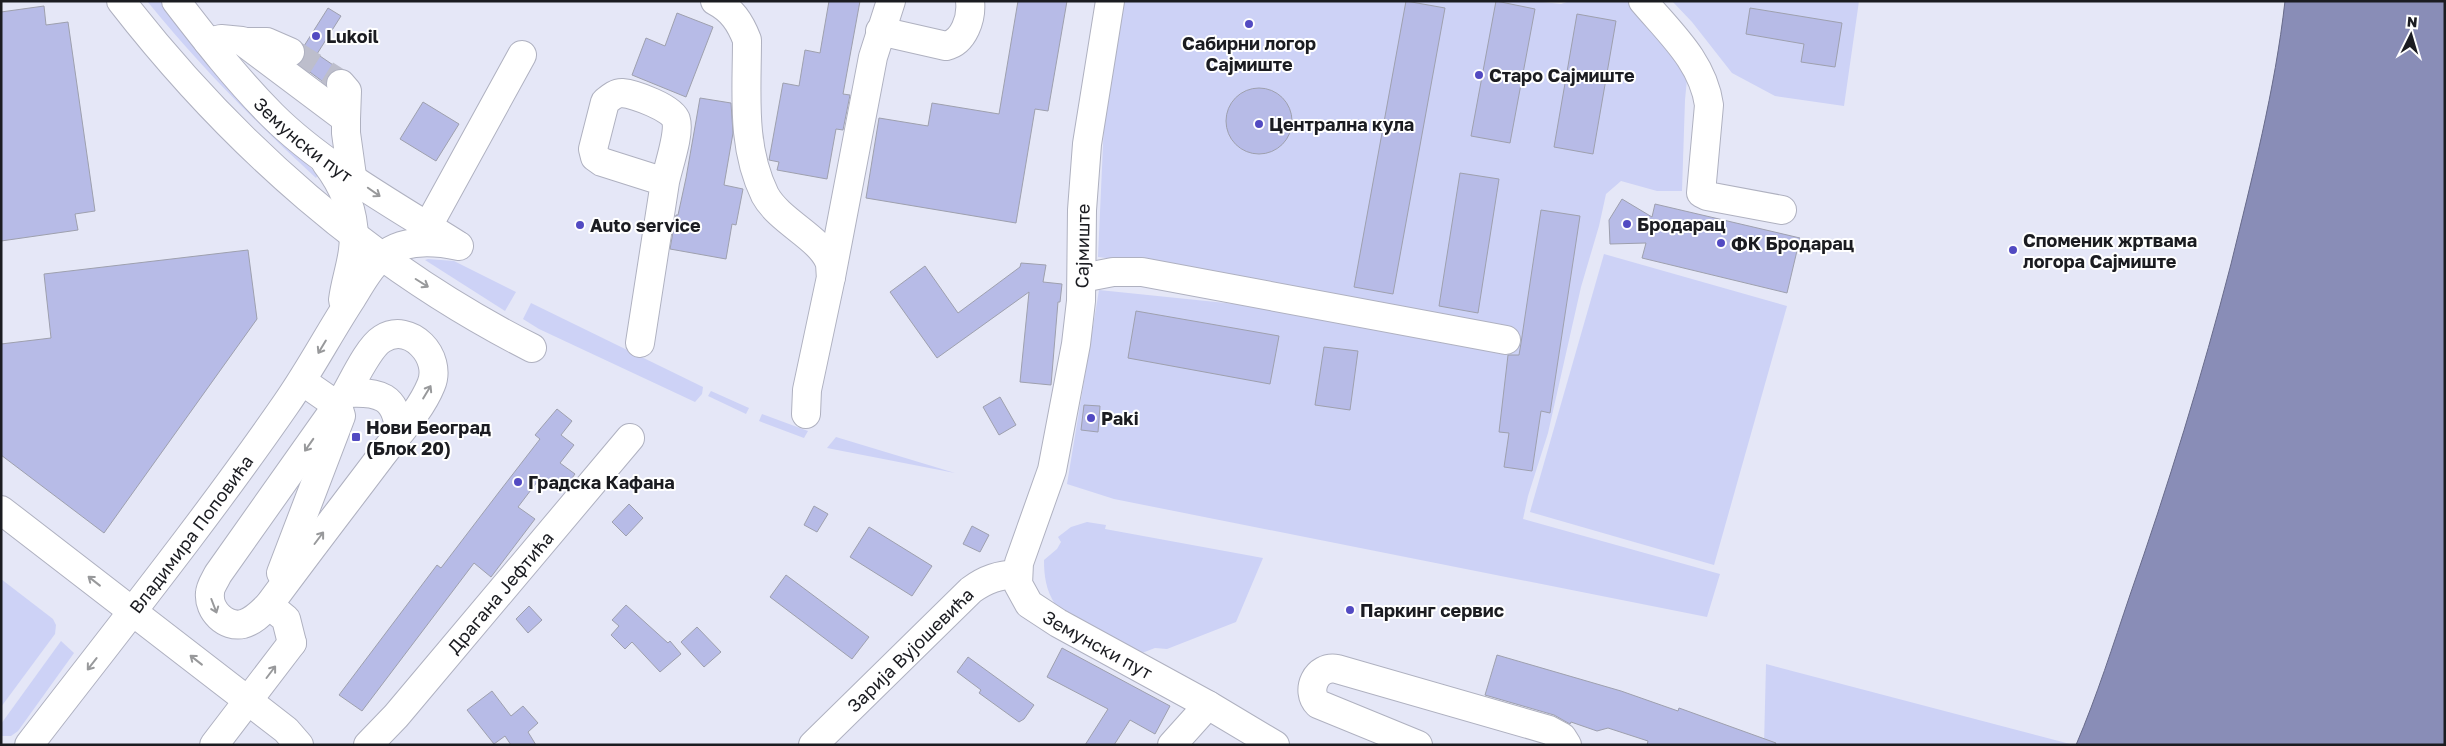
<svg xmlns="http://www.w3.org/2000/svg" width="2446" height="746" font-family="'Golos Text',sans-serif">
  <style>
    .green { fill: #cdd2f6 }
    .water { fill: #898db7; stroke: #686b8a }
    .building { fill: #b7bbe7; stroke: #9ea0ae }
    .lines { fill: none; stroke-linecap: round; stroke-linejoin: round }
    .minor-tunnel { stroke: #bdbecc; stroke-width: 28; stroke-dasharray: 28 14; stroke-linecap: butt }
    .minor-casing { stroke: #afb1c0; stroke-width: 30 }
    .major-casing { stroke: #afb1c0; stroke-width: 30 }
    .minor { stroke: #fff; stroke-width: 28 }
    .major { stroke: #fff; stroke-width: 28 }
    .oneway { stroke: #98999b }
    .poi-dot { fill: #524ac2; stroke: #fff; stroke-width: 2 }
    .labels { text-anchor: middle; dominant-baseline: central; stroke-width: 4; stroke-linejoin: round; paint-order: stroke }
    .poi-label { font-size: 18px; font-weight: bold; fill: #1b1c21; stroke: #fff; text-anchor: start }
    .street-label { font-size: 18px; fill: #1b1c21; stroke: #fff }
  </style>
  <rect width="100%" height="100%" fill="#e5e7f7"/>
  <g class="green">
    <path d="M147,1H163L238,98L318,175L316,178C256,123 199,65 147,1Z"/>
    <polygon points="1122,1 1533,1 1561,4 1570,1 1633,1 1654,27 1687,79 1685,100 1682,191 1657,191 1621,181 1606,194 1599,226 1581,287 1548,433 1528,496 1523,519 1720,574 1707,617 1114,499 1067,484 1099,290 1295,310 1156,264 1098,257 1104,123"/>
    <polygon points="1672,1 1859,1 1844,106 1775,96 1732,73 1692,22"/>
    <polygon points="1604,254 1787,306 1714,565 1530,512"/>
    <polygon points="428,259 454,261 516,292 505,311 425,260"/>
    <polygon points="531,303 703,387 702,394 695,402 539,329 523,319"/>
    <polygon points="711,391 749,408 746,414 708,396"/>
    <polygon points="762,414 808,431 804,438 759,421"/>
    <polygon points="836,437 955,473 827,448"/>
    <path d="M1087,522L1106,525L1105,529L1263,558L1236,622L1167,649L1155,648L1142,653C1122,643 1066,621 1055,604C1046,590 1044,576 1044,560L1057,549L1061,542L1058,537L1071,527Z"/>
    <polygon points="1,579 53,619 56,625 55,634 1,707"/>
    <polygon points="61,641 74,653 18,731 11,736 2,736 1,724"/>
    <polygon points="1766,664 2074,745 1764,745"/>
  </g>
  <path class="water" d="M2285,1H2445V745H2076C2097,696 2113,645 2130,595C2168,486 2202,376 2231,264C2252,178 2275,90 2285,1Z"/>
  <g class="building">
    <polygon points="829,1 860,1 843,94 850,95 843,130 836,129 827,179 777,170 779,162 769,160 783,83 799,86 805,50 820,53"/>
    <polygon points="1018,1 1067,1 1048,111 1035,109 1016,223 866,198 879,118 928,126 932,103 999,114"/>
    <polygon points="1406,1 1445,8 1393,294 1354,287"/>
    <polygon points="1496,1 1535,9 1510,143 1471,136"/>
    <polygon points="44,6 46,25 68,22 95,211 75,214 78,230 1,241 1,12"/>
    <polygon points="328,8 341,16 317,54 339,69 330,72 326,84 299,64 304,58 304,46"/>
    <polygon points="1750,8 1842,23 1835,67 1801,62 1804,44 1746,34"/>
    <polygon points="677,13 713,27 686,97 632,75 646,38 665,46"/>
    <polygon points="1577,14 1616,21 1593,154 1554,147"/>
    <circle cx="1259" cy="121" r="33"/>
    <polygon points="700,98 731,103 733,133 724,185 743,189 736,225 732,224 726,259 670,249 676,215 678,215 686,178"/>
    <polygon points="423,102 459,124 436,161 400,139"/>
    <polygon points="1460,173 1499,179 1478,313 1439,306"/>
    <polygon points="1622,199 1652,217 1655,204 1800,238 1787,293 1642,258 1646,243 1610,244 1609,220"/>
    <polygon points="1541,210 1580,216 1550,413 1541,411 1532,471 1504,467 1509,433 1499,432 1508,355 1519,355 1521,343"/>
    <polygon points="248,250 257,319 104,533 1,455 1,344 51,338 44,274"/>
    <polygon points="1021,263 1046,265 1043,282 1062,284 1060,302 1058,302 1051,385 1020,382 1029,292 937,358 890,292 925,266 958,313 1020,267"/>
    <polygon points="1136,311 1279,336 1270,384 1128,358"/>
    <polygon points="1324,347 1358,351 1350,410 1315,405"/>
    <polygon points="1000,397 1016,425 999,435 983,407"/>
    <polygon points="1084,405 1100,406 1098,432 1081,430"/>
    <polygon points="557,409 572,421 561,435 574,445 560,463 575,474 563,490 550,481 545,488 537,482 518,507 535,519 491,577 474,563 362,711 339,695 437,565 441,568 499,492 540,439 535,435"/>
    <polygon points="629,504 643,518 626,536 612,522"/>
    <polygon points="814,506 828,514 817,532 804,525"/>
    <polygon points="972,526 989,535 980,552 963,544"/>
    <polygon points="869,527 932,566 912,596 850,557"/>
    <polygon points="786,575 869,637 852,659 770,597"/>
    <polygon points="626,605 668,643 670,641 681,654 660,672 632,642 625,649 611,635 619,626 612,620"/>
    <polygon points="529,606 542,620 528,633 516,619"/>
    <polygon points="697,627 721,652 704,667 681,642"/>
    <polygon points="1062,648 1170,706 1155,734 1130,720 1114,745 1085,745 1108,709 1047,677"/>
    <polygon points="1497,655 1621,691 1678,711 1679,708 1776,743 1775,745 1647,745 1648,741 1608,728 1597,731 1571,722 1570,724 1554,715 1485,695"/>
    <polygon points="968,657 1034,705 1024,719 1019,722 979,693 981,690 957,672"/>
    <polygon points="492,691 511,716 523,706 538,723 528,732 536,745 511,745 505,736 494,744 467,710"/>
  </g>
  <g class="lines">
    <polyline class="minor-tunnel" points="290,52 341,84"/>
    <defs>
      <g id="minor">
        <path d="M121,1C232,144 370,266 532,348"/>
        <path d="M715,1C732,10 740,22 747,40C747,93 741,146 765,195C779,221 819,237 829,261C831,266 830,272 831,277L807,390L806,414"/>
        <path id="s1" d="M1110,1L1087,144L1082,210L1081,301L1076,344L1052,470L1019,563L1018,584L1029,604L1058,623L1208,705L1275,745"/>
        <path d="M1643,1C1670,33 1703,62 1709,105L1701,193L1707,196L1782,210"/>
        <path d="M880,31L946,46C964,42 972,18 970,1"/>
        <polyline points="208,42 221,39 242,41 346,119 346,133 352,176"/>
        <polyline points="244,42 267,42 290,52"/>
        <polyline points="341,84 347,91 346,119"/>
        <polyline points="428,226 522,55"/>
        <polyline points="831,277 873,57 891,1"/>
        <polyline points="1082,278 1113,272 1142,272 1506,340"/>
        <path d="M640,343L665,182L602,162L595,157L593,149L605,102C610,98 615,93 622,93C634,94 673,108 676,120C680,134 668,167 665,182"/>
        <path d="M346,393C354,379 369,347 382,339C410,321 443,357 431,385C420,412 396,436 379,459C342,508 305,556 269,605C261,613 254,621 243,624C226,628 208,611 210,593C210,587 215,580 218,574L346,393C379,391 397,396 399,432"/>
        <polyline points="1,510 286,730 299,745"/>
        <polyline points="281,573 341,416 338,406 302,381"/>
        <polyline points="269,605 286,619 292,643"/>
        <path id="s2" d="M368,745L396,716L630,438"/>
        <path id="s3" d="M813,745L971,590C986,579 999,575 1017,574"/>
        <polyline points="1172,745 1208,705"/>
        <path d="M1418,745L1318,704C1305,691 1316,665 1337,669L1549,730L1562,737L1567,745"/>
      </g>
      <g id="major">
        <path id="s4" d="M176,1C206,40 237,80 272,115C322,165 396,206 456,244"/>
        <path d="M326,163C345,188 357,218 353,250C351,267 345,283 343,300"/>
        <path id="s5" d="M29,745C116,632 205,521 286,404C310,370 329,333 352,298C361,284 369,267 383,256C403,239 435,241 459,246"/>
        <polyline points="214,745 292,643"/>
      </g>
    </defs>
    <use href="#minor" class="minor-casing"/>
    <use href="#major" class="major-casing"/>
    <use href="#minor" class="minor"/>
    <use href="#major" class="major"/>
  </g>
  <defs><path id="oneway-shaft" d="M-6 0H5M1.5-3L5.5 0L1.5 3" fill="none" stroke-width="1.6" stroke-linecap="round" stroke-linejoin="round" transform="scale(1.25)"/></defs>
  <g class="oneway">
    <use href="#oneway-shaft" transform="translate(374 192) rotate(35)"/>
    <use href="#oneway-shaft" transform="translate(422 283) rotate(32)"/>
    <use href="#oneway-shaft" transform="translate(322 347) rotate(121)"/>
    <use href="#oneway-shaft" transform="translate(427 392) rotate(-59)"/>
    <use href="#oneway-shaft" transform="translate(309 445) rotate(125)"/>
    <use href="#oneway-shaft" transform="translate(319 538) rotate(-53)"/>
    <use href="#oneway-shaft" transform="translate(94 581) rotate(-142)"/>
    <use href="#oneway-shaft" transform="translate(214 606) rotate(69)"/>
    <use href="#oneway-shaft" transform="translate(196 660) rotate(-142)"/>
    <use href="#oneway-shaft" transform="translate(92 664) rotate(128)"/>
    <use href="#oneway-shaft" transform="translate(271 672) rotate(-53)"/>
  </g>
  <g class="poi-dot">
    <circle cx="1249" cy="24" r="5"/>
    <circle cx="316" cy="36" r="5"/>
    <circle cx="1479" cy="75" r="5"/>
    <circle cx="1259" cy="124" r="5"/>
    <circle cx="1627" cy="224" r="5"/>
    <circle cx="580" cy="225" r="5"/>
    <circle cx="1721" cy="243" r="5"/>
    <circle cx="2013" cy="250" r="5"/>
    <circle cx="1091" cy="418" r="5"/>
    <rect x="351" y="432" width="10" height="10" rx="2.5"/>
    <circle cx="518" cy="482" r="5"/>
    <circle cx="1350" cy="610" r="5"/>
  </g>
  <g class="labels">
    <g class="poi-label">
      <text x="326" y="36">Lukoil</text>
      <text x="1249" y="43" text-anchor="middle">Сабирни логор<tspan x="1249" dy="21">Сајмиште</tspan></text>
      <text x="1489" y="75">Старо Сајмиште</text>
      <text x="1269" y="124">Централна кула</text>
      <text x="1637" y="224">Бродарац</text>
      <text x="590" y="225">Auto service</text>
      <text x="2023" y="240">Споменик жртвама<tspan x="2023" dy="21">логора Сајмиште</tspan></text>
      <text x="1731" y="243">ФК Бродарац</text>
      <text x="1101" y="418">Paki</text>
      <text x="366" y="427">Нови Београд<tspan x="366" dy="21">(Блок 20)</tspan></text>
      <text x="528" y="482">Градска Кафана</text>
      <text x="1360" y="610">Паркинг сервис</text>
    </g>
    <g class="street-label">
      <text stroke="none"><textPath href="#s4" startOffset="189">Земунски пут</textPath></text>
      <text transform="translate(1082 246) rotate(-89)">Сајмиште</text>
      <text stroke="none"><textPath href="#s5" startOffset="266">Владимира Поповића</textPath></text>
      <text stroke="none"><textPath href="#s2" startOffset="202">Драгана Јефтића</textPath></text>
      <text stroke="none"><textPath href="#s1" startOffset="696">Земунски пут</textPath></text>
      <text stroke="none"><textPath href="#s3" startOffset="136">Зарија Вујошевића</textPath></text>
    </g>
  </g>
  <rect width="2446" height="746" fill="none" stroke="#1b1c21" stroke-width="5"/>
  <g transform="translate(2411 35) rotate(5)" stroke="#ffffff" stroke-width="4" paint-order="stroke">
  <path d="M0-4L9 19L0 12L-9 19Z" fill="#1b1c21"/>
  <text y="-8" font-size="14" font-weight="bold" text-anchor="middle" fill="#1b1c21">N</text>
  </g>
</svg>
